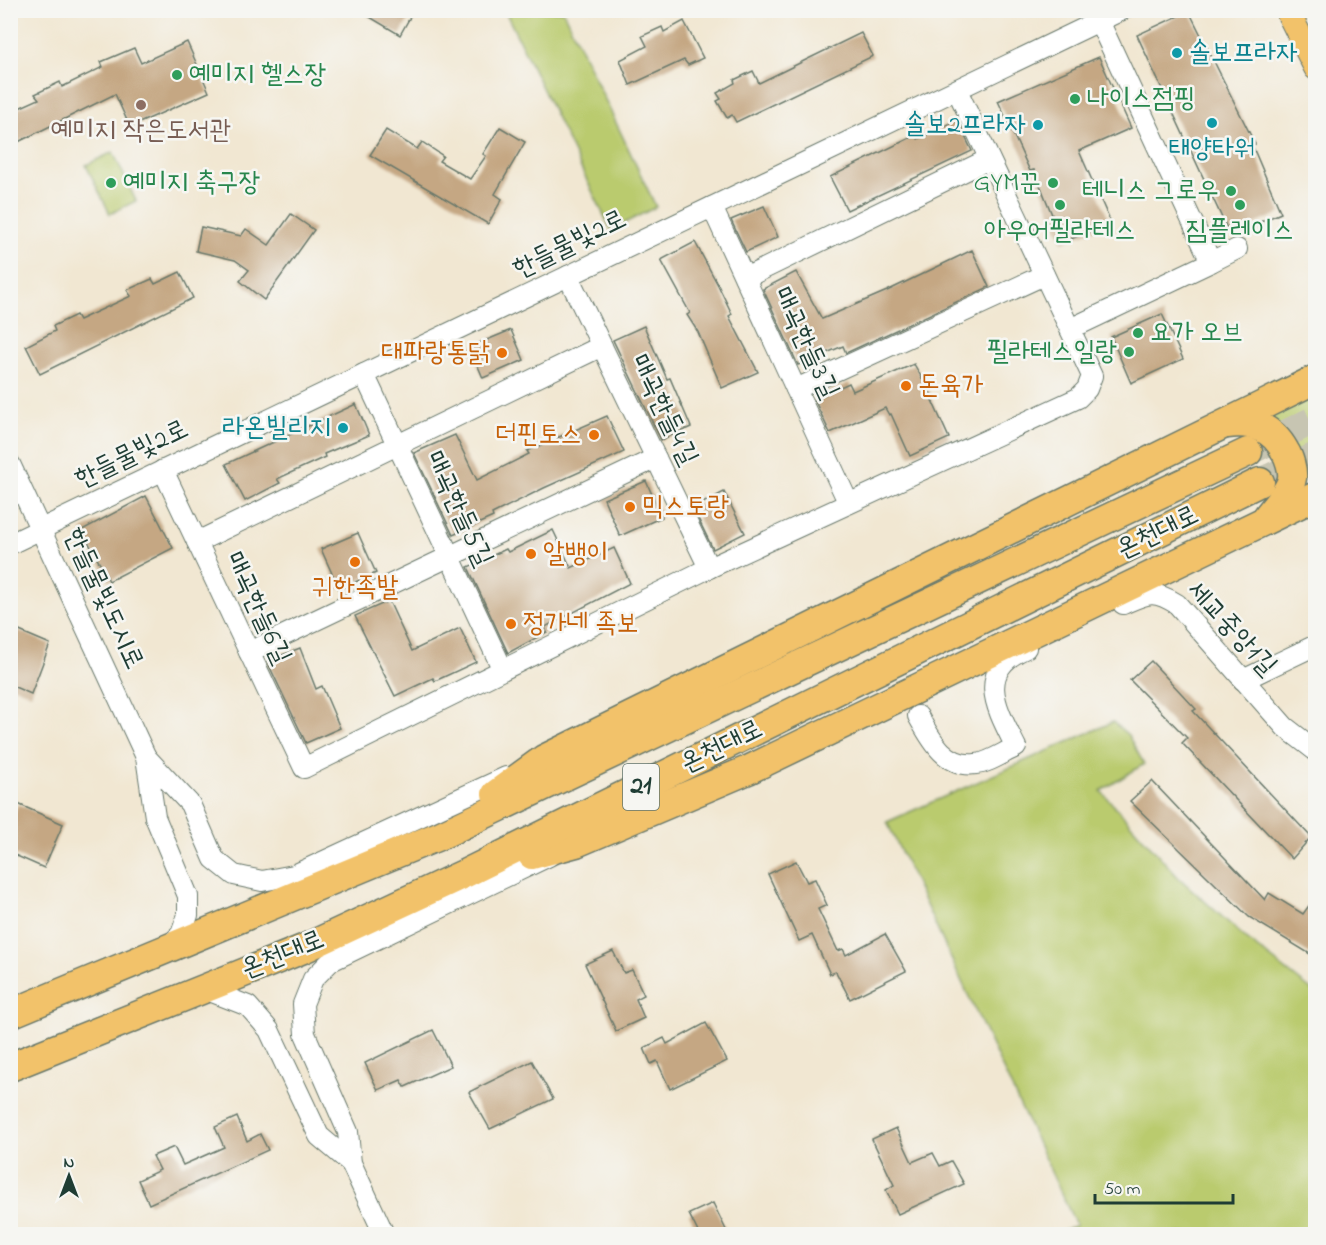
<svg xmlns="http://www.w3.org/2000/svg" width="1326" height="1245" font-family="'Indie Flower','Poor Story',sans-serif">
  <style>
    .green { fill: #bacb6e; stroke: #6c8451; stroke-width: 1.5 }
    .building { fill: #c5a783 }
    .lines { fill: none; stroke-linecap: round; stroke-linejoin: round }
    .highway-tunnel { stroke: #c7c5b2; stroke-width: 28; stroke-dasharray: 28 14; stroke-linecap: butt }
    .minor-casing { stroke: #68786b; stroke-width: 22 }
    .major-casing { stroke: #68786b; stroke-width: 26 }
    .highway-casing { stroke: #68786b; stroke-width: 31 }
    .minor { stroke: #fff; stroke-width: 20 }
    .major { stroke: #f2c26a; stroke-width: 24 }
    .highway { stroke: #f2c26a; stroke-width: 28 }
    .culture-dot { fill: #0f9aa8; stroke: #f6f6f2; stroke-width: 2 }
    .leisure-dot { fill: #2e9e5b; stroke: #f6f6f2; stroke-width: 2 }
    .education-dot { fill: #8d6e63; stroke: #f6f6f2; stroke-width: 2 }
    .food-dot { fill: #e8710a; stroke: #f6f6f2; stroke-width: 2 }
    .labels { text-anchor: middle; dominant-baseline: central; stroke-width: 5; stroke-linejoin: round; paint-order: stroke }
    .shield { fill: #f6f6f2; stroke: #60746d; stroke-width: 1.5 }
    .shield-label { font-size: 26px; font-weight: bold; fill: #1f3d34 }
    .culture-label { font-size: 27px; fill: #0d838f; stroke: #f6f6f2; text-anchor: end }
    .leisure-label { font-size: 27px; fill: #27864d; stroke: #f6f6f2; text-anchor: start }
    .education-label { font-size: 27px; fill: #785e54; stroke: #f6f6f2 }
    .street-label { font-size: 27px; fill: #1f3d34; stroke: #f6f6f2 }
    .food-label { font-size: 27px; fill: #c56008; stroke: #f6f6f2; text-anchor: start }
  </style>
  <rect width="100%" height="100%" fill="#f6f6f2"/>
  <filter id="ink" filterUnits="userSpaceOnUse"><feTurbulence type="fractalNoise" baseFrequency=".0167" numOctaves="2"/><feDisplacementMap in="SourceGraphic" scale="12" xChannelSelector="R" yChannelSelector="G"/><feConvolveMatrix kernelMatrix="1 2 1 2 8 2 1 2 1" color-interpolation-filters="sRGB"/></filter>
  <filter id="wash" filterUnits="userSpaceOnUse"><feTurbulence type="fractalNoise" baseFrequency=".008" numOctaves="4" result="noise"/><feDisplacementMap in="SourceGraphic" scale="24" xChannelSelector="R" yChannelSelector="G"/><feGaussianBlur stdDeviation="1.35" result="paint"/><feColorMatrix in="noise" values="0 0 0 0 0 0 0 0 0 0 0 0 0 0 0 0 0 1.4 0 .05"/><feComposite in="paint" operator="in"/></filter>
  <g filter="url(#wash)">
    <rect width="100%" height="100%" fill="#f1e7d2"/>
    <g class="green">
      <polygon points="505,11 563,11 656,207 611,230"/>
      <polygon points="113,152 136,201 110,214 86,165"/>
      <polygon points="1315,391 1315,438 1300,459 1263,415"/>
      <polygon points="1113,722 1128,735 1144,764 1101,791 1178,877 1250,942 1315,993 1315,1234 1055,1234 1076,1225 887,822"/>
    </g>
    <g id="blocks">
      <g class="building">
        <polygon points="358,10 414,10 400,35"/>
        <polygon points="1189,11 1255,144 1252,145 1281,213 1230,235 1137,35"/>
        <polygon points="684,21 703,58 688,65 684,60 630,85 620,60 647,46 642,36 662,27 664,32"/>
        <polygon points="861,33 873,56 736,122 732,115 727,118 717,101 721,99 717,93 735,83 734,80 753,71 759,83"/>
        <polygon points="187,42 209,92 130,127 115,94 10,146 10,112 39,99 35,94 60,82 62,87 103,67 101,62 134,48 141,63"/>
        <polygon points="1099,57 1131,128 1079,151 1111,223 1063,242 1034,170 1030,171 998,101"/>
        <polygon points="957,120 972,151 847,210 830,177 916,135 918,139"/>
        <polygon points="500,127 525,142 495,194 502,199 488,224 370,155 386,130 417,149 422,142 443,156 439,161 470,179 486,156 483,154"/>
        <polygon points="764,206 778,237 746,252 731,220"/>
        <polygon points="291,214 314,230 264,300 240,281 249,270 235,260 196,251 201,227 241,236 246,229 269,245"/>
        <polygon points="695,242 718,285 732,314 729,316 758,372 722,388 698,332 687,315 690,313 661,260"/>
        <polygon points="972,250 989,287 846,353 843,346 798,365 763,289 796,272 822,319 887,291"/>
        <polygon points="180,272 193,298 40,374 26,346 55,331 53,326 76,315 79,320 131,296 127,290 152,279 155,284"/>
        <polygon points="1162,314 1183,359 1131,383 1111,337"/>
        <polygon points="644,326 667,379 670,378 691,427 661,440 613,340"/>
        <polygon points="511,330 524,360 483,378 470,347"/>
        <polygon points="914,364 933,398 931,398 949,438 910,456 891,414 889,415 885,408 830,433 814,399 849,383 853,391"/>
        <polygon points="356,404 369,435 324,454 325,457 277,479 280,483 245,501 226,464"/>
        <polygon points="607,416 624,452 544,488 492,514 493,517 453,535 414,453 455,435 477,480 529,454 527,451"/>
        <polygon points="646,481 662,517 620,536 604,499"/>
        <polygon points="724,492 745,533 713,549 693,508"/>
        <polygon points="146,496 173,548 109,581 82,530"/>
        <polygon points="553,530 571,568 614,548 630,583 545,627 547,632 508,653 468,567 506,549 508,552"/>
        <polygon points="358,533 376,573 339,589 321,549"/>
        <polygon points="389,601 412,651 460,628 476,662 435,681 433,678 395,696 355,616"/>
        <polygon points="10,627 50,644 31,694 10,685"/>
        <polygon points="300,648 316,689 322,686 340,728 306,743 267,661"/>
        <polygon points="1151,661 1196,709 1193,711 1311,837 1292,859 1182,743 1187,738 1130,680"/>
        <polygon points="1152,781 1265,900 1269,893 1303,914 1316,896 1316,947 1310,954 1249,917 1130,801"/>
        <polygon points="18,804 63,824 44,868 10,853 10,821"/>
        <polygon points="796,861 807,882 815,879 827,905 818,909 838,951 843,949 846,955 885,934 906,971 850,999 836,972 830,974 812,935 799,941 768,874"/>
        <polygon points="613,951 624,973 632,970 644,995 636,999 644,1018 616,1031 585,964"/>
        <polygon points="706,1023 727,1061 670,1089 657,1061 651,1064 644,1048 664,1038 667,1044"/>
        <polygon points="433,1030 451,1066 405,1087 401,1080 378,1090 365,1063"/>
        <polygon points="532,1061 553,1099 490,1129 469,1092"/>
        <polygon points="237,1117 247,1141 260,1134 268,1150 149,1204 138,1180 160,1170 153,1156 174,1147 183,1165 224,1147 215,1127"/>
        <polygon points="896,1128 912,1162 933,1153 940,1166 951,1161 964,1184 898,1214 886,1190 894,1185 872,1139"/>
        <polygon points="713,1203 728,1234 699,1234 689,1214"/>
      </g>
    </g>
  </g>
  <g filter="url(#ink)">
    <use href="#blocks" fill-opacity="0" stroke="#68786b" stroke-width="1.5"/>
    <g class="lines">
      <g class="highway-tunnel">
        <polyline points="1248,452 1316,419"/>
        <polyline points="1260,482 1316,456"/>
      </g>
      <defs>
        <g id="minor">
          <polyline points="712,207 848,502"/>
          <polyline points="1211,262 1237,249"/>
          <polyline points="568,276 709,568"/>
          <polyline points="745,278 989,159"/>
          <polyline points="1070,329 1211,262 1099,21"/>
          <polyline points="364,374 502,668"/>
          <polyline points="796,389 1044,275"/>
          <polyline points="10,464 146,757 155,817 188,896 188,915 181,934 169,946"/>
          <polyline points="163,470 304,768 709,568 1078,398 1087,389 1092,376 957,90"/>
          <polyline points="197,542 602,346"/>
          <polyline points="10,544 1122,10"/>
          <path d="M1123,604C1148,593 1153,589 1177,604L1285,727L1316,751"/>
          <polyline points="249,652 656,458"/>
          <polyline points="1243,680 1316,645"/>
          <path d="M918,716C931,739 945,768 976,764C989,763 1004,752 1016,747C997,709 974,671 1026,648"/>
          <polyline points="146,757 190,804 214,859 234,875 262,881 294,875 506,777"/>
          <polyline points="202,988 248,1006 269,1030 319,1136 351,1163"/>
          <polyline points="384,1234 351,1163 348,1132 305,1034 303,1004 313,979 331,961 549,856"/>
        </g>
        <polyline id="major" points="1287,10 1316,68"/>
        <g id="highway">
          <path d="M1227,424C1253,421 1272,427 1285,451C1289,457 1293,470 1292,478C1290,492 1275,506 1267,517"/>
          <polyline points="496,794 544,759 1316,379"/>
          <polyline points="532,855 576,843 748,770 1316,496"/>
          <polyline points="10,1014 441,835 1248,452"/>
          <polyline points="10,1067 303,949 466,873 1260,482"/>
        </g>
      </defs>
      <use href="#minor" class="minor-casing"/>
      <use href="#major" class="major-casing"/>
      <use href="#highway" class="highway-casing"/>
      <use href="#minor" class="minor"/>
      <use href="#major" class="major"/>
      <use href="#highway" class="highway"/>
    </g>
  </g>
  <g class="culture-dot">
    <circle cx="1177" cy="53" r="6"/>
    <circle cx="1212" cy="123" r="6"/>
    <circle cx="1038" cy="125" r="6"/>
    <circle cx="343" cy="428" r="6"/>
  </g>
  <g class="leisure-dot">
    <circle cx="177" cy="75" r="6"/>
    <circle cx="1075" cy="99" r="6"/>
    <circle cx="111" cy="183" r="6"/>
    <circle cx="1053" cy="183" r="6"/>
    <circle cx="1231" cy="191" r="6"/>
    <circle cx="1060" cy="205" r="6"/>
    <circle cx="1240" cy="205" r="6"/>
    <circle cx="1138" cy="333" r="6"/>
    <circle cx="1129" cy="352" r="6"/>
  </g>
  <circle class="education-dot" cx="141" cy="105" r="6"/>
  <g class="food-dot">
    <circle cx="502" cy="353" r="6"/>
    <circle cx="906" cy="386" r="6"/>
    <circle cx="594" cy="435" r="6"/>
    <circle cx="630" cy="507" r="6"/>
    <circle cx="531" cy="554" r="6"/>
    <circle cx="355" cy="562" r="6"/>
    <circle cx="511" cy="624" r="6"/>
  </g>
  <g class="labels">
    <rect class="shield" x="623" y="764" width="36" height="46" rx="4.5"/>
    <g class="shield-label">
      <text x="641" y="787">21</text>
    </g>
    <g class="culture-label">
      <text x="1189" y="53" text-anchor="start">솔보프라자</text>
      <text x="1026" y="125">솔보2프라자</text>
      <text x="1212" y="149" text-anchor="middle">태양타워</text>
      <text x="331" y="428">라온빌리지</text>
    </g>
    <g class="leisure-label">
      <text x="189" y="75">예미지 헬스장</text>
      <text x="1087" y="99">나이스점핑</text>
      <text x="123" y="183">예미지 축구장</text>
      <text x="1041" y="183" text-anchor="end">GYM꾼</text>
      <text x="1219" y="191" text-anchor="end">테니스 그로우</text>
      <text x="1060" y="231" text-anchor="middle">아우어필라테스</text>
      <text x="1240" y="231" text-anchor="middle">짐플레이스</text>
      <text x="1150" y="333">요가 오브</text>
      <text x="1117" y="352" text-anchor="end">필라테스일랑</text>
    </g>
    <g class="education-label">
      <text x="141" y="131">예미지 작은도서관</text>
    </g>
    <g class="street-label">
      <text transform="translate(570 245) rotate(-26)">한들물빛2로</text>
      <text transform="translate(805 343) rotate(65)">매곡한들3길</text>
      <text transform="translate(663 410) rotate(64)">매곡한들4길</text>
      <text transform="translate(132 455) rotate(-26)">한들물빛2로</text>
      <text transform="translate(458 509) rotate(65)">매곡한들5길</text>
      <text transform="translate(1158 533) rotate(-26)">온천대로</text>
      <text transform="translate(103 599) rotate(65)">한들물빛도시로</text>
      <text transform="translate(257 608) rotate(65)">매곡한들6길</text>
      <text transform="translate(1231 629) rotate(47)">세교중앙1길</text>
      <text transform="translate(722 747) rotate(-26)">온천대로</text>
      <text transform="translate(283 955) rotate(-22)">온천대로</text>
    </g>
    <g class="food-label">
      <text x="490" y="353" text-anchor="end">대파랑통닭</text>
      <text x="918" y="386">돈육가</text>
      <text x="582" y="435" text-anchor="end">더핀토스</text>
      <text x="642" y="507">믹스토랑</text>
      <text x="543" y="554">알뱅이</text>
      <text x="355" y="588" text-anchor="middle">귀한족발</text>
      <text x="523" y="624">정가네 족보</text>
    </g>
  </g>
  <rect width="1326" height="1245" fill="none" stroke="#f6f6f2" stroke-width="36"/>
  <g transform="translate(69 1176)" stroke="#f6f6f2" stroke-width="4.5" paint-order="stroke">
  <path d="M0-4.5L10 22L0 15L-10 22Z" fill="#1f3d34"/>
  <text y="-9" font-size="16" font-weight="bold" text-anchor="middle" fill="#1f3d34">N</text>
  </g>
  <path d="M1095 1194v9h138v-9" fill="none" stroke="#1f3d34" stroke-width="3"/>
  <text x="1104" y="1194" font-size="18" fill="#1f3d34" stroke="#f6f6f2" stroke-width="4.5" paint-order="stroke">50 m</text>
</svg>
